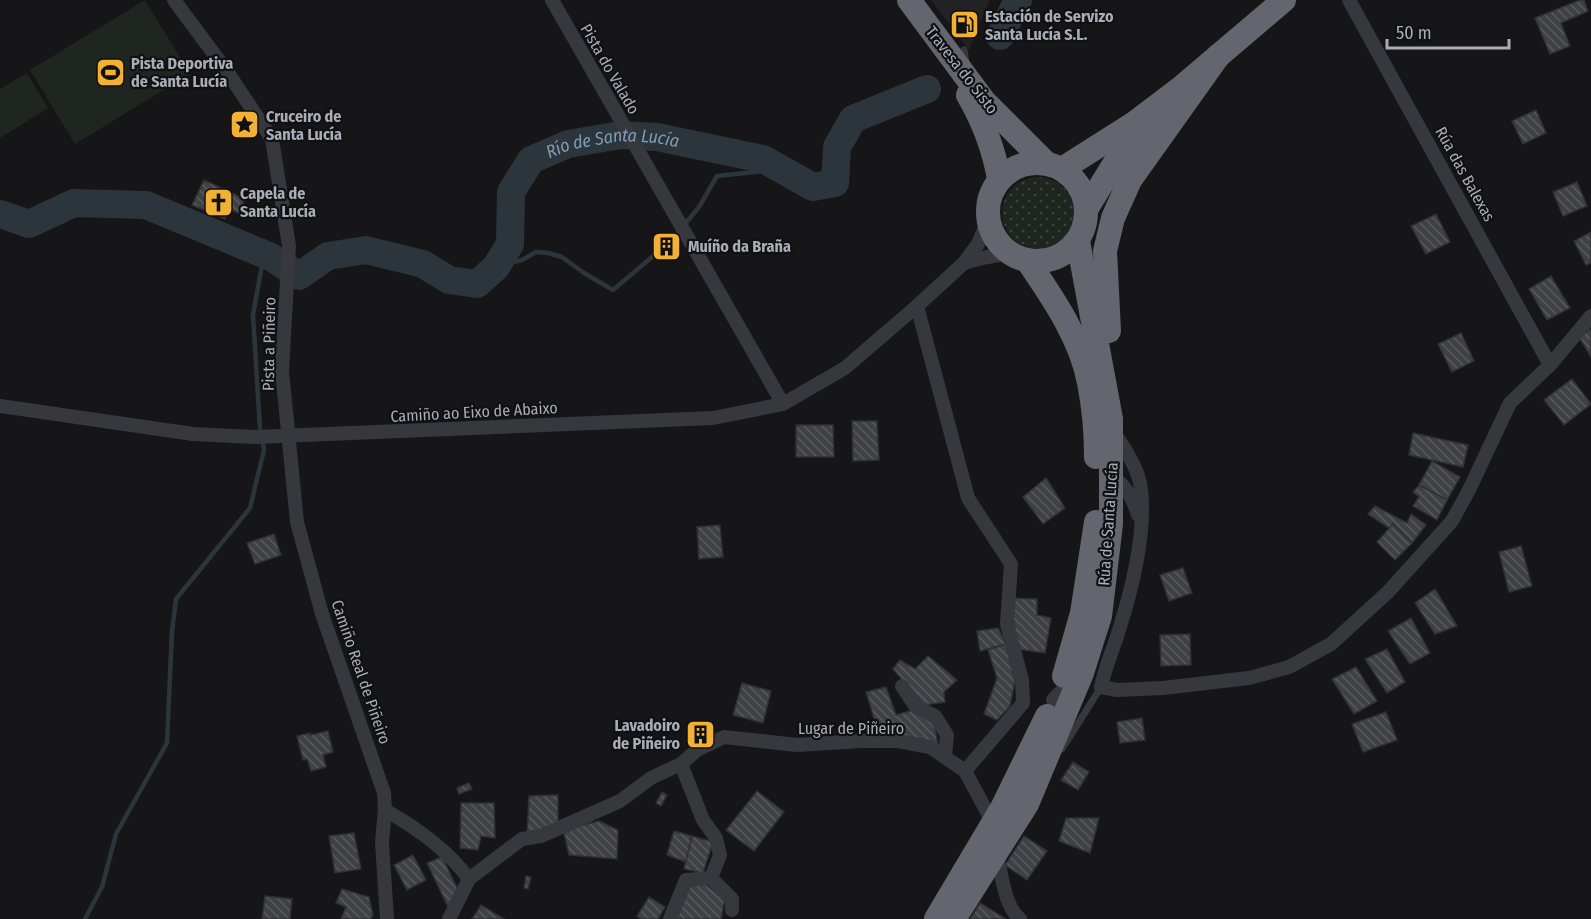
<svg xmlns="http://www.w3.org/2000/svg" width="1591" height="919" font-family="'Fira Sans Condensed',sans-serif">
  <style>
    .built { fill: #222225 }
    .garden { fill: url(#garden-dots) }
    .pitch { fill: #1e261f }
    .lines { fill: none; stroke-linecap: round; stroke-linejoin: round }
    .stream { stroke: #2c353c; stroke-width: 4.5 }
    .river { stroke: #2c353c; stroke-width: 28 }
    .building { fill: url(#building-back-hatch); stroke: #303034; stroke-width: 1.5 }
    .lane { stroke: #37383d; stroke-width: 7 }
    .street { stroke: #37383d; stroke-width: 14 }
    .highway { stroke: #63666e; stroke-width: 24 }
    .labels { text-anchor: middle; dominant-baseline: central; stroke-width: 4.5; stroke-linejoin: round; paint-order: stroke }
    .poi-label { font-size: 16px; font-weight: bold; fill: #a8adb8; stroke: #111113; text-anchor: start }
    .street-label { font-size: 16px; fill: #a8adb8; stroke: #111113 }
    .water-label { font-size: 18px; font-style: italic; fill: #7f9bb3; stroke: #111113 }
  </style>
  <defs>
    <pattern id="garden-dots" width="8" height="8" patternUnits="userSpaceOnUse" patternTransform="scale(1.5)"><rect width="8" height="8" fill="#1e261f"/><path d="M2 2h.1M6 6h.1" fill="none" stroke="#3c433d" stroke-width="1.8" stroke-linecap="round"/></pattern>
    <pattern id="building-back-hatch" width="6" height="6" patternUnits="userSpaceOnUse" patternTransform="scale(1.5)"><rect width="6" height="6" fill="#404145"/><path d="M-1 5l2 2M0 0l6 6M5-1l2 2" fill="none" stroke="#595a5e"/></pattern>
  </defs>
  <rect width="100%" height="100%" fill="#161618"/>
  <polygon class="built" points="931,0 990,0 969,50"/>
  <circle class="garden" cx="1038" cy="213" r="36"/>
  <g class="pitch">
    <polygon points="145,0 190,74 75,144 30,70"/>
    <polygon points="27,73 48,108 0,138 0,89"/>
  </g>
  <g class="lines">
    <g class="stream">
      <polyline points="671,241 699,207 717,176 782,169"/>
      <polyline points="496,267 522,260 536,252 548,253 562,257 584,273 613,290 659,251"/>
      <polyline points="85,919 102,887 116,834 167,743 172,631 176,599 250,508 264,450 260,428 253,315 264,254"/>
    </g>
    <g class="river">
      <polyline points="1000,36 1018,0"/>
      <path id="s1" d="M0,214L29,224L74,203L146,205L271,257L299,276L328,256L366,250L423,264L449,280L477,284L496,267L510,244L511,192L531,160L568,144L621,135L657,137L763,159L813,187L835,183L837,147L853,119L927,89"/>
    </g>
  </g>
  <g class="building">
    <polygon points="1580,0 1584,0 1588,11 1561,23 1570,46 1550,54 1535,18"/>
    <polygon points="1536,110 1546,133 1523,144 1512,121"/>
    <polygon points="204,180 245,199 239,213 229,209 225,219 192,205"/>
    <polygon points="1577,182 1587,206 1563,216 1553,192"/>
    <polygon points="1436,214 1450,242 1426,254 1411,226"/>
    <polygon points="1591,232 1591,263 1586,265 1574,241"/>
    <polygon points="665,237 676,246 669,254 658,245"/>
    <polygon points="1551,276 1570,308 1547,320 1529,289"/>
    <polygon points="1591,329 1591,357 1579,337"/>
    <polygon points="1461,333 1474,361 1452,372 1438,344"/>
    <polygon points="1572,379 1591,404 1564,425 1544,400"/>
    <polygon points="852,421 877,421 879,460 853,461"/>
    <polygon points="796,425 833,425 834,457 796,457"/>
    <polygon points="1413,433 1468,445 1463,467 1409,455"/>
    <polygon points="1432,461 1460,477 1447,500 1419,485"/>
    <polygon points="1046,478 1065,508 1043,524 1023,497"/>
    <polygon points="1419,485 1447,500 1437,520 1413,506 1419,497 1413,492"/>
    <polygon points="1375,506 1407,523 1411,514 1426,525 1412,543 1393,524 1389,528 1368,514"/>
    <polygon points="1393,524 1412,543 1395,560 1377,542"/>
    <polygon points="720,525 723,557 699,559 697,527"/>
    <polygon points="274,534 281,555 255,564 247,543"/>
    <polygon points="1521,546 1532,586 1509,592 1499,552"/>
    <polygon points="1183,568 1192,593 1169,601 1160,575"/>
    <polygon points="1435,589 1457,626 1435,634 1415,603"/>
    <polygon points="1011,598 1037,599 1037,615 1051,618 1045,653 1017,649"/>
    <polygon points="1411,618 1430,653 1410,664 1388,631"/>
    <polygon points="998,628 1006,644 980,651 977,631"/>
    <polygon points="1190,634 1191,665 1161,666 1160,635"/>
    <polygon points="1006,644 1015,681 1010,706 997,720 984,714 997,678 988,650"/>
    <polygon points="1387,649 1405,682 1387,693 1365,659"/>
    <polygon points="928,656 957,680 944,692 945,702 924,705 893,669 900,660 915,669"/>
    <polygon points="1356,667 1377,701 1354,714 1332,679"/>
    <polygon points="742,683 771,691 763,723 733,715"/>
    <polygon points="886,687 896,715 913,710 934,724 938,744 879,735 866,692"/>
    <polygon points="1386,712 1397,740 1363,752 1352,724"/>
    <polygon points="1142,718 1145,740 1120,743 1117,722"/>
    <polygon points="695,728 708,729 707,740 694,739"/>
    <polygon points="328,731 333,752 323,755 326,767 311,771 307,759 303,760 297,736 310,733 310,735"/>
    <polygon points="1073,762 1089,772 1078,790 1061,780"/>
    <polygon points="469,783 472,789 459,794 457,788"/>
    <polygon points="757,791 784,812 754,851 726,830"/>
    <polygon points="662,792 667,795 661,806 656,803"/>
    <polygon points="558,795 558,827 527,835 529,796"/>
    <polygon points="461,803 494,803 495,838 481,836 478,850 460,848"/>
    <polygon points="1066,818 1099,818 1090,853 1059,841"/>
    <polygon points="599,821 618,830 617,859 569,855 564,833 579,826"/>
    <polygon points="674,831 692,836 686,862 667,855"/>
    <polygon points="354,833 361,869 335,873 329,836"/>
    <polygon points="692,836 713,842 703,873 684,869"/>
    <polygon points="1024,836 1047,851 1027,880 1005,865"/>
    <polygon points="413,855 426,880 407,890 394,865"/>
    <polygon points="442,857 459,892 450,911 427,863"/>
    <polygon points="526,876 531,877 528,889 524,888"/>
    <polygon points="702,882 725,899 721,919 675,919 686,888"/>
    <polygon points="342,889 369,897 373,915 371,919 341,919 346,907 336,903"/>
    <polygon points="265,896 292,899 290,919 262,919"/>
    <polygon points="649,897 665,907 658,919 641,919 637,916"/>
    <polygon points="980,903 1006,919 970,919"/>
    <polygon points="481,905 504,919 472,919"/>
  </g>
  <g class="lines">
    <g class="lane">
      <polyline points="964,50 966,63"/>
      <polyline points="1062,749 1101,687"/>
    </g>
    <g class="street">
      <polyline points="174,0 226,70 272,139 289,246 282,371 297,522 322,614 384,793 385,810 382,842 387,919"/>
      <polyline points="552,0 783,404"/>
      <polyline points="1349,0 1550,365"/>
      <polyline points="964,263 982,258 1010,253"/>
      <polyline points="917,306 968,498 1011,564 1007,624 1022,680 1023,703 965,771"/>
      <polyline points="0,406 193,434 255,437 713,418 783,404 845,368 917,306 964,263 978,244 988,220"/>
      <path d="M1113,432C1125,448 1139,469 1141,489C1146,533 1132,589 1119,630C1113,650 1105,667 1101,687L1117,690L1163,688L1249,678L1289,667L1331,644L1388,592L1452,521L1469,490L1510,403L1550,365L1591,316"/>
      <path d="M1108,474C1125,483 1133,498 1138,515"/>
      <polyline points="902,686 915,706 935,716 947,735 945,757"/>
      <polyline points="1053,700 1066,686 1071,677"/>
      <polyline points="681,764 703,820 716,838 720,855 711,878"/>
      <path d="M385,810C417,828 447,849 469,879L449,919"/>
      <path d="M995,854C1004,874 1002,903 1020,919"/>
      <polyline points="469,879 522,839 541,836 620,801 651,778 681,764 697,750 724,737 797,745 861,741 898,741 930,747 965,771 993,823"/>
      <polyline points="670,919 686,880 711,878 732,899 732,910"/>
    </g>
    <g class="highway">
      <polyline points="909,0 984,101 1046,163"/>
      <path d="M968,95C983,121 994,150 999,179"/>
      <circle cx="1037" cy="212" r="49"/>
      <polyline points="1062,169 1133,124 1183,86 1284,0"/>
      <polyline points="1087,208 1119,156 1149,124"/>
      <path d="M1027,260C1052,297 1081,338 1089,383C1094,408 1096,433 1096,457"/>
      <polyline points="1109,331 1105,251 1113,218 1130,180 1219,55"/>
      <polyline points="1064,676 1082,613 1096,522"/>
      <polyline points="936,919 1002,808 1047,716"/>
      <polyline points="954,919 1027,804 1082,673 1100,616 1111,524 1111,419 1078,241"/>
    </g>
  </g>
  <defs>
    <symbol id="fuel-square" viewBox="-11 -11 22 22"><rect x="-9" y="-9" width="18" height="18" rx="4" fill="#f2b134" stroke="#111113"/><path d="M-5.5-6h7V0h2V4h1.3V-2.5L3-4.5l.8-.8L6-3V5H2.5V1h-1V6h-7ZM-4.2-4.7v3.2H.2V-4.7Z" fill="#111"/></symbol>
    <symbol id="stadium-square" viewBox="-11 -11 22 22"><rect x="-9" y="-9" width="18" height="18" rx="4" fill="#f2b134" stroke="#111113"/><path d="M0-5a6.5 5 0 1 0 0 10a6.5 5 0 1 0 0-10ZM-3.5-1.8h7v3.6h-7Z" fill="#111"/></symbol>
    <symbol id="sight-square" viewBox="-11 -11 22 22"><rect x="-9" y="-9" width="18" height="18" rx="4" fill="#f2b134" stroke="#111113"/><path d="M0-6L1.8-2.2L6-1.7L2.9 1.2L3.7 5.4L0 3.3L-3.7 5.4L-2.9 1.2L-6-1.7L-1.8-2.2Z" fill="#111"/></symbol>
    <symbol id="church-square" viewBox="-11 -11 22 22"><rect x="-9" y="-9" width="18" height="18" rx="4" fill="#f2b134" stroke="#111113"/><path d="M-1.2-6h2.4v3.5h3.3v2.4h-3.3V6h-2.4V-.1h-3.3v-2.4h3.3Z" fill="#111"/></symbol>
    <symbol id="building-square" viewBox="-11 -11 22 22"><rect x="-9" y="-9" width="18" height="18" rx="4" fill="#f2b134" stroke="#111113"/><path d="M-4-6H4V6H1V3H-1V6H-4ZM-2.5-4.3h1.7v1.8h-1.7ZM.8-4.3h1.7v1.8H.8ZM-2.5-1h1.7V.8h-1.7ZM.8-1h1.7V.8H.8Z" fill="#111"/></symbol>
  </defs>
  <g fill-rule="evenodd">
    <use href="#fuel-square" x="948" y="8" width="33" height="33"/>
    <use href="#stadium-square" x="94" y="56" width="33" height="33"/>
    <use href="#sight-square" x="228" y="108" width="33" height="33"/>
    <use href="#church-square" x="202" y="186" width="33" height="33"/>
    <use href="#building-square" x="650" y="230" width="33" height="33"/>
    <use href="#building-square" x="684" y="718" width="33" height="33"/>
  </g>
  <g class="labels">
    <g class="poi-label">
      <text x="985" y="16">Estación de Servizo<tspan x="985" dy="18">Santa Lucía S.L.</tspan></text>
      <text x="131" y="63">Pista Deportiva<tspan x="131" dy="18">de Santa Lucía</tspan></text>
      <text x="266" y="116">Cruceiro de<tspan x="266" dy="18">Santa Lucía</tspan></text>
      <text x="240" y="193">Capela de<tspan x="240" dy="18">Santa Lucía</tspan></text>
      <text x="688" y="246">Muíño da Braña</text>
      <text x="680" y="725" text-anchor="end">Lavadoiro<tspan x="680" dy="18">de Piñeiro</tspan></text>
    </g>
    <g class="street-label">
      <text transform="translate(610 69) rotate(60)">Pista do Valado</text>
      <text transform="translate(962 70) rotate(52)">Travesa do Sisto</text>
      <text transform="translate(1465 174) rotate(61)">Rúa das Balexas</text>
      <text transform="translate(269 344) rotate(-89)">Pista a Piñeiro</text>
      <text transform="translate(474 412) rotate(-3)">Camiño ao Eixo de Abaixo</text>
      <text transform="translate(1108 524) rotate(-86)">Rúa de Santa Lucía</text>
      <text transform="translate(361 672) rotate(71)">Camiño Real de Piñeiro</text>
      <text x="851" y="728">Lugar de Piñeiro</text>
    </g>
    <g class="water-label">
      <text stroke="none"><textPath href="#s1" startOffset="740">Río de Santa Lucía</textPath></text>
    </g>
  </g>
  <path d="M1387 39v9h122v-9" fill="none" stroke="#a8adb8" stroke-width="3"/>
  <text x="1396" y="39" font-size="18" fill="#a8adb8" stroke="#111113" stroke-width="4.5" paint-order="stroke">50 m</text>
</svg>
